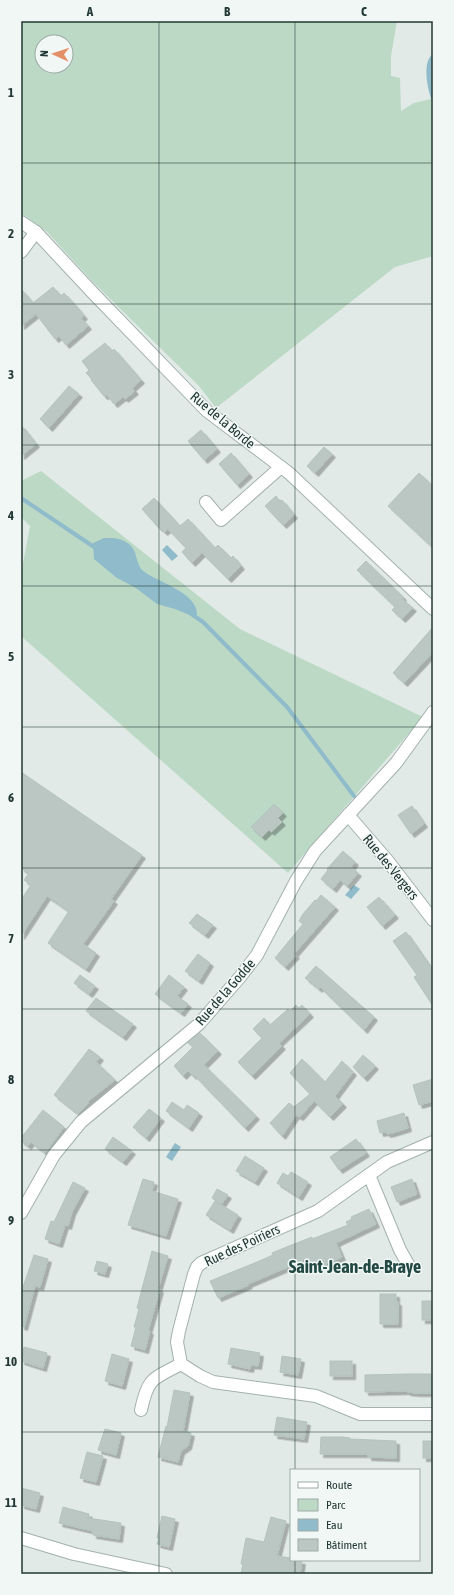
<svg xmlns="http://www.w3.org/2000/svg" width="454" height="1595" font-family="'Asap Condensed',sans-serif">
  <style>
    .green { fill: #bcd9c6; fill-rule: evenodd }
    .water { fill: #8fbbca }
    .lines { fill: none; stroke-linecap: round; stroke-linejoin: round }
    .stream { stroke: #8fbbca; stroke-width: 4 }
    .building { fill: #bac7c3; stroke: #b4c3be; filter: url(#shadow) }
    .minor-casing { stroke: #a4b1ae; stroke-width: 14 }
    .minor { stroke: #fff; stroke-width: 12 }
    .grid { fill: none; stroke: #233935; stroke-width: 1; stroke-opacity: 0.55 }
    .labels { text-anchor: middle; dominant-baseline: central; stroke-width: 3; stroke-linejoin: round; paint-order: stroke }
    .street-label { font-size: 14px; fill: #233935; stroke: #f1f7f5 }
    .district-label { font-size: 18px; font-weight: bold; fill: #224943; stroke: #f1f7f5 }
    .neatline { fill: none; stroke: #233935; stroke-width: 1.5 }
    .grid-label { font-size: 13px; text-anchor: middle; font-weight: bold; fill: #233935 }
  </style>
  <defs>
    <filter id="shadow"><feDropShadow dx="3.5" dy="3.5" stdDeviation="0" flood-color="#0004"/></filter>
  </defs>
  <rect width="100%" height="100%" fill="#e1eae7"/>
  <g class="green">
    <path d="M21,21H397L391,56V76L400,78L401,111L414,103L431,99L433,104V256L395,267L216,408L199,386L93,282L47,232L21,213ZM42,42H66V66H42Z"/>
    <polygon points="41,471 240,629 423,717 288,873 21,636 21,574 30,526 21,517 21,481"/>
  </g>
  <g class="water">
    <path d="M433,54V104C428,92 421,62 433,54Z"/>
    <path d="M104,538C115,538 122,538 130,545C137,550 136,564 142,570C156,582 198,592 197,615L192,616L175,609L157,604L136,588L117,578L94,559L93,543Z"/>
    <polygon points="167,545 178,556 172,561 162,550"/>
    <polygon points="354,885 360,889 351,899 345,895"/>
    <polygon points="175,1143 181,1147 172,1161 166,1157"/>
  </g>
  <g class="lines">
    <g class="stream">
      <polyline points="21,498 97,549"/>
      <polyline points="190,613 203,622 287,707 354,796"/>
    </g>
  </g>
  <g class="building">
    <polygon points="53,287 61,296 64,293 76,306 84,316 81,318 88,326 66,345 59,336 55,339 36,314 21,326 21,289 33,303"/>
    <polygon points="105,343 112,351 114,349 141,380 132,388 135,391 125,399 123,397 114,404 107,395 104,396 91,380 92,379 86,373 89,370 82,361"/>
    <polygon points="69,386 79,394 49,428 40,419"/>
    <polygon points="21,425 36,444 21,456"/>
    <polygon points="201,430 217,449 204,460 188,441"/>
    <polygon points="324,447 332,454 315,473 307,466"/>
    <polygon points="231,453 249,474 237,485 219,464"/>
    <polygon points="419,473 433,486 433,548 388,506"/>
    <polygon points="276,496 280,502 282,500 294,515 283,525 265,506"/>
    <polygon points="154,498 180,526 188,519 215,548 218,545 231,558 233,556 241,566 228,579 202,553 192,563 182,552 186,548 168,529 164,532 160,528 159,528 142,509"/>
    <polygon points="366,561 403,597 402,599 413,608 402,619 392,610 395,607 357,570"/>
    <polygon points="433,627 433,652 404,683 393,673"/>
    <polygon points="21,772 142,855 111,899 114,901 83,944 96,953 86,969 48,943 69,911 47,896 21,936 21,900 31,885 24,880 29,873 21,868"/>
    <polygon points="274,804 283,813 278,818 282,822 271,832 269,830 262,837 251,827"/>
    <polygon points="412,806 424,824 411,834 398,815"/>
    <polygon points="343,851 355,862 351,867 358,873 347,886 340,880 333,889 321,879 328,870 327,869"/>
    <polygon points="321,895 335,907 294,954 296,955 285,967 275,958 303,924 299,921 303,914 315,900 316,901"/>
    <polygon points="379,897 395,915 382,926 367,907"/>
    <polygon points="197,914 213,925 205,935 189,923"/>
    <polygon points="406,932 433,971 433,1006 414,977 417,975 393,941"/>
    <polygon points="198,954 210,963 199,981 185,971"/>
    <polygon points="316,966 374,1017 364,1030 320,987 319,989 305,978"/>
    <polygon points="80,975 95,986 89,994 74,983"/>
    <polygon points="169,975 184,987 177,996 188,1004 181,1013 155,994"/>
    <polygon points="96,998 133,1024 123,1037 86,1011"/>
    <polygon points="296,1005 299,1008 302,1005 310,1014 279,1043 282,1046 252,1076 238,1062 262,1038 253,1029 264,1018 270,1025 288,1009 290,1011"/>
    <polygon points="200,1033 218,1051 204,1065 256,1116 245,1128 194,1075 193,1076 188,1071 183,1076 174,1066 193,1047 188,1043"/>
    <polygon points="89,1049 100,1057 96,1062 115,1080 87,1102 89,1103 78,1114 54,1095"/>
    <polygon points="363,1055 375,1066 364,1078 353,1067"/>
    <polygon points="302,1059 325,1082 342,1061 353,1072 335,1096 343,1104 330,1117 314,1101 300,1117 296,1115 282,1136 270,1123 289,1103 294,1107 310,1094 290,1073"/>
    <polygon points="433,1079 433,1101 419,1105 413,1085"/>
    <polygon points="172,1102 184,1110 187,1105 199,1113 189,1128 166,1111"/>
    <polygon points="149,1109 161,1118 146,1138 133,1127"/>
    <polygon points="43,1110 64,1127 45,1153 31,1142 28,1146 21,1141 21,1138"/>
    <polygon points="404,1113 408,1128 392,1133 387,1134 386,1132 380,1133 377,1121"/>
    <polygon points="113,1137 132,1151 123,1162 105,1149"/>
    <polygon points="356,1139 366,1153 339,1170 330,1157"/>
    <polygon points="245,1156 264,1168 255,1182 236,1171"/>
    <polygon points="291,1172 308,1182 299,1197 277,1183 283,1173 288,1176"/>
    <polygon points="143,1179 154,1182 152,1191 178,1199 166,1236 128,1225"/>
    <polygon points="412,1179 417,1194 397,1202 391,1187"/>
    <polygon points="73,1182 85,1188 72,1212 68,1226 65,1225 59,1244 45,1239 51,1221 54,1222"/>
    <polygon points="217,1189 228,1195 221,1205 212,1198"/>
    <polygon points="215,1201 238,1215 230,1230 206,1215"/>
    <polygon points="369,1209 376,1224 336,1243 342,1257 312,1270 307,1259 248,1284 249,1285 218,1298 210,1281 257,1262 273,1255 272,1253 284,1248 312,1237 312,1239 348,1225 346,1222 352,1219 351,1217"/>
    <polygon points="152,1251 168,1256 158,1289 160,1289 148,1331 150,1331 145,1350 131,1346 136,1327 134,1327 139,1309 137,1308"/>
    <polygon points="34,1255 48,1259 40,1287 35,1286 24,1327 21,1326 21,1293"/>
    <polygon points="97,1261 108,1264 105,1274 94,1271"/>
    <polygon points="380,1294 396,1294 396,1302 398,1302 398,1324 380,1324"/>
    <rect x="422" y="1301" width="11" height="19"/>
    <polygon points="24,1347 47,1353 43,1368 21,1361"/>
    <polygon points="231,1348 260,1353 258,1366 251,1365 250,1369 228,1364"/>
    <polygon points="112,1354 129,1359 122,1386 105,1381"/>
    <polygon points="282,1356 301,1359 298,1375 280,1372"/>
    <rect x="330" y="1361" width="22" height="15"/>
    <polygon points="407,1374 431,1374 431,1393 416,1393 407,1392 407,1391 365,1392 365,1375"/>
    <polygon points="174,1390 190,1393 183,1431 191,1433 188,1446 181,1451 178,1462 158,1457 166,1426 167,1427"/>
    <polygon points="277,1417 307,1422 304,1439 274,1435"/>
    <polygon points="105,1429 121,1433 116,1455 98,1450"/>
    <polygon points="321,1437 343,1437 350,1438 350,1439 396,1441 396,1458 368,1457 368,1454 320,1454"/>
    <rect x="423" y="1441" width="10" height="17"/>
    <polygon points="87,1452 103,1456 96,1482 80,1478"/>
    <polygon points="21,1488 40,1493 36,1509 21,1505"/>
    <polygon points="63,1507 89,1514 88,1518 121,1523 119,1539 93,1535 93,1531 59,1523"/>
    <polygon points="162,1516 175,1519 169,1547 157,1544 159,1538 157,1538"/>
    <polygon points="271,1517 286,1521 277,1556 291,1558 291,1560 302,1561 300,1574 241,1574 243,1564 241,1564 246,1538 264,1542"/>
  </g>
  <g class="lines">
    <defs>
      <g id="minor">
        <polyline points="21,222 36,232 93,293 207,411 289,473 433,609"/>
        <polyline points="21,252 36,232"/>
        <polyline points="206,502 221,520 281,467"/>
        <polyline points="348,815 387,860 433,920"/>
        <polyline points="433,1142 387,1162 318,1211 201,1263 197,1267 194,1274 179,1331 177,1342 181,1364 200,1376 213,1382 316,1396 360,1414 433,1414"/>
        <polyline points="369,1175 400,1250 408,1264"/>
        <polyline points="21,1213 54,1155 81,1122 199,1024 240,977 257,955 296,881 315,851 396,763 433,712"/>
        <path d="M141,1410C148,1377 153,1379 181,1364"/>
        <polyline points="21,1538 74,1554 166,1574"/>
      </g>
    </defs>
    <use href="#minor" class="minor-casing"/>
    <use href="#minor" class="minor"/>
  </g>
  <path class="grid" d="M159,21V1574M295,21V1470M21,163H433M21,304H433M21,445H433M21,586H433M21,727H433M21,868H433M21,1009H433M21,1150H433M21,1291H433M21,1432H433M295,1560V1574"/>
  <g class="labels">
    <g class="street-label">
      <text transform="translate(223 420) rotate(40)">Rue de la Borde</text>
      <text transform="translate(391 867) rotate(51)">Rue des Vergers</text>
      <text transform="translate(225 992) rotate(-49)">Rue de la Godde</text>
      <text transform="translate(242 1245) rotate(-25)">Rue des Poiriers</text>
    </g>
    <g class="district-label">
      <text x="355" y="1266">Saint-Jean-de-Braye</text>
    </g>
  </g>
  <rect width="454" height="1595" fill="none" stroke="#f1f7f5" stroke-width="44"/>
  <rect x="290" y="1469" width="130" height="92" fill="#f1f7f5" stroke="#9faba8"/>
  <rect x="298" y="1482" width="20" height="6" fill="#ffffff" stroke="#9faba8"/>
  <text x="326" y="1489" font-size="12" fill="#233935">Route</text>
  <rect x="298" y="1499" width="20" height="12" fill="#bcd9c6" stroke="#9faba8"/>
  <text x="326" y="1509" font-size="12" fill="#233935">Parc</text>
  <rect x="298" y="1519" width="20" height="12" fill="#8fbbca" stroke="#9faba8"/>
  <text x="326" y="1529" font-size="12" fill="#233935">Eau</text>
  <rect x="298" y="1539" width="20" height="12" fill="#bac7c3" stroke="#9faba8"/>
  <text x="326" y="1549" font-size="12" fill="#233935">Bâtiment</text>
  <g transform="translate(54 54) rotate(273)"><circle r="19" fill="#f1f7f5" stroke="#9faba8"/>
  <path d="M0-3L7 15L0 10L-7 15Z" fill="#e39066"/>
  <text y="-6" font-size="11" font-weight="bold" text-anchor="middle" fill="#233935">N</text>
  </g>
  <rect x="22" y="22" width="410" height="1551" class="neatline"/>
  <g class="grid-label">
    <text x="90" y="16">A</text>
    <text x="227" y="16">B</text>
    <text x="364" y="16">C</text>
    <text x="11" y="97">1</text>
    <text x="11" y="238">2</text>
    <text x="11" y="379">3</text>
    <text x="11" y="520">4</text>
    <text x="11" y="661">5</text>
    <text x="11" y="802">6</text>
    <text x="11" y="943">7</text>
    <text x="11" y="1084">8</text>
    <text x="11" y="1225">9</text>
    <text x="11" y="1366">10</text>
    <text x="11" y="1507">11</text>
  </g>
</svg>
